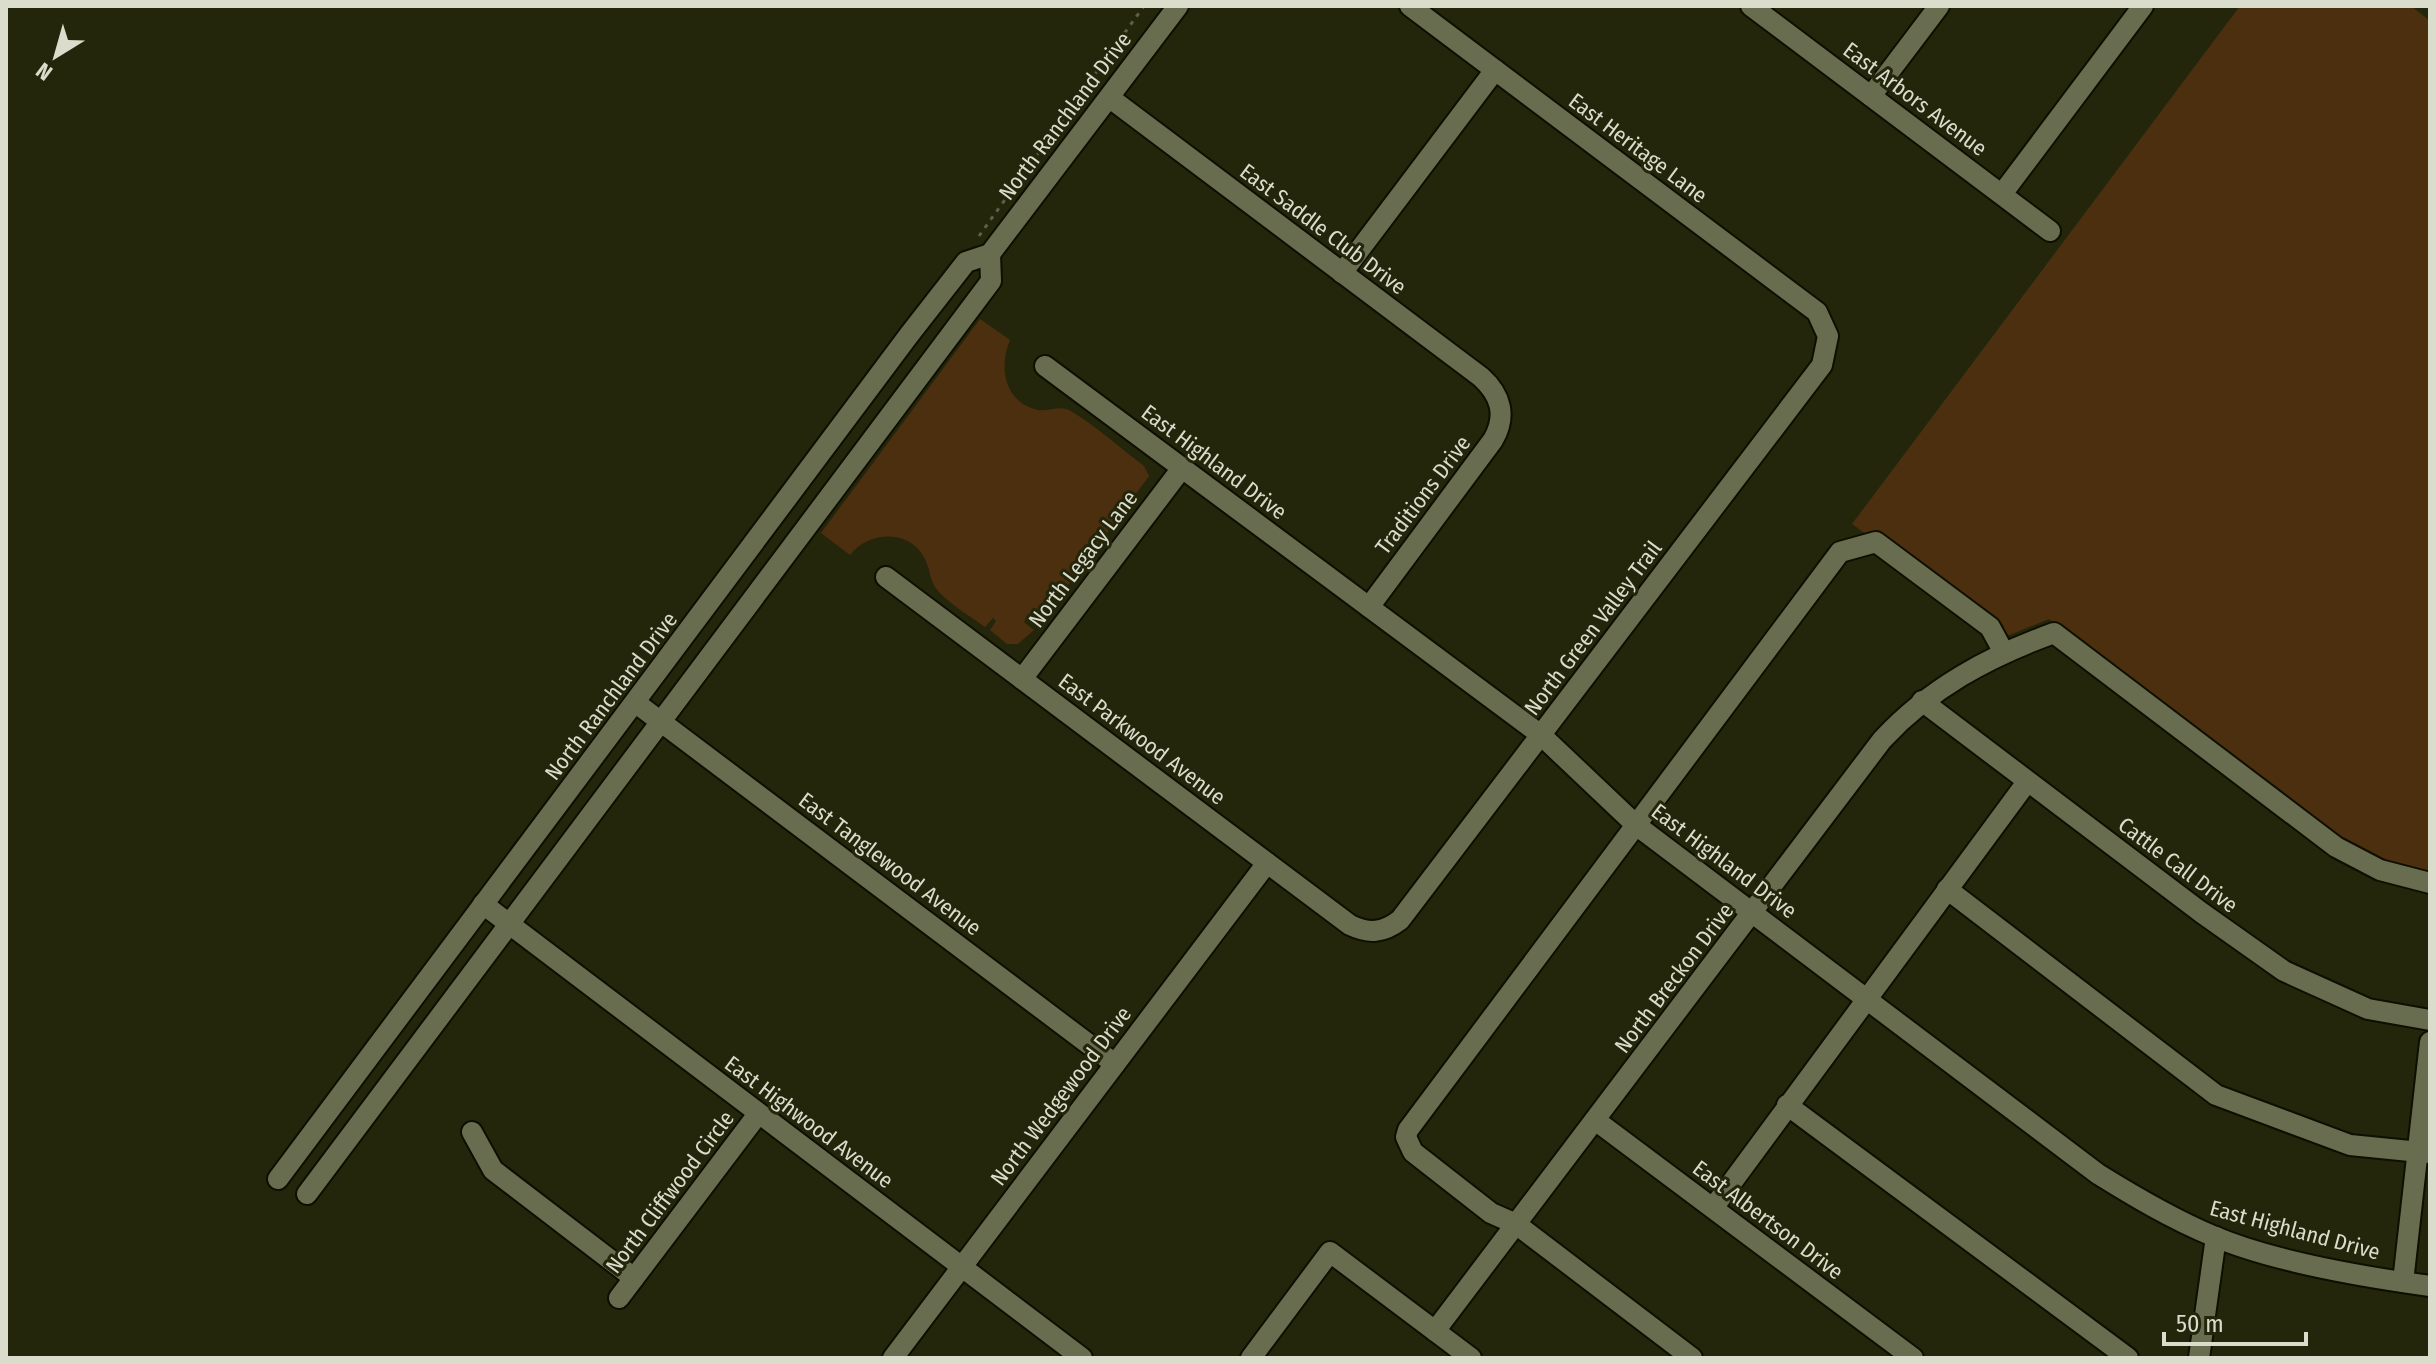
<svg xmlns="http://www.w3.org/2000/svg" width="2436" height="1364" font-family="'Fira Sans Condensed',sans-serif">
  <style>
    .green { fill: #4c2f0e }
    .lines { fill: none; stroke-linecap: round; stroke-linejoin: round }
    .minor-casing { stroke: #0e0f00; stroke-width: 24 }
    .path { stroke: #5e6049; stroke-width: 3; stroke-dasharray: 4 6; stroke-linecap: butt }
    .minor { stroke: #696d50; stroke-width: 20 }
    .labels { text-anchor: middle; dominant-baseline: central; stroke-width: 6; stroke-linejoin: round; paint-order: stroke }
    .street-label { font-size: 22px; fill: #dadccc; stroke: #24260c }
  </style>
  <rect width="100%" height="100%" fill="#24260c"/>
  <g class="green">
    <polygon points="2240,6 2411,6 2430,21 2430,873 2362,858 2049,619 2007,636 1852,524"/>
    <path d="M980,319L1010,340C998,368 1005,403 1038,410C1049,412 1059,405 1069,410C1095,425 1120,448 1144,466L1149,476L1037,627L1026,619L1024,622L1034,630L1018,644H1007L990,630L996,621L993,618L985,627C970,616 952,606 939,592C930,583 931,574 927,564C915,529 870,529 850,555L821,533Z"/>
  </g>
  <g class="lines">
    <defs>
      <g id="minor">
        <polyline points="1751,6 2050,231"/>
        <polyline points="1871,96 1939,6"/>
        <path d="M1110,98L1481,377C1501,395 1507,416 1493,440L1369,607"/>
        <polyline points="2002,194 2143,6"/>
        <polyline points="1342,273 1495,70"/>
        <path d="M1045,366L1541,735L1636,825L2098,1174C2135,1197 2172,1219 2213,1236C2274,1262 2364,1277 2430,1286"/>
        <path d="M886,577L1350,925C1369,934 1383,933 1400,920L1822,365L1828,336L1817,312L1410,6"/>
        <polyline points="1022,679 1182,468"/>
        <polyline points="1922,701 2202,913 2284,971 2368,1009 2430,1020"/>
        <polyline points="636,703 1115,1064"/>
        <polyline points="1947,889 2216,1095 2350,1145 2430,1153"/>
        <polyline points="483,904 1082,1358"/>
        <polyline points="1787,1105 2128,1358"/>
        <polyline points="1595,1120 1913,1358"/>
        <polyline points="472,1132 493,1170 634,1278"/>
        <polyline points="278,1179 909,335 966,262 990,254 1178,6"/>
        <polyline points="307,1194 991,281 990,254"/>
        <polyline points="1713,1208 2027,782"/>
        <polyline points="2403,1282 2430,1042"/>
        <polyline points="619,1298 758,1114"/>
        <path d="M1435,1331L1882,740C1930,688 1988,657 2054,633L2336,847L2380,870L2430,883"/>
        <polyline points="893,1358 1267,863"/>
        <polyline points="1251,1358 1330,1252 1471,1358"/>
        <polyline points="1692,1358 1516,1224 1491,1213 1413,1152 1406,1137 1408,1130 1840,552 1876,542 1990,627 2003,651"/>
        <polyline points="2199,1358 2216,1237"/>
      </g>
    </defs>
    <use href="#minor" class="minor-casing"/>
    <polyline class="path" points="979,236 1144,6"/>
    <use href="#minor" class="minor"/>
  </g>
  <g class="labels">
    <g class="street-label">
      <text transform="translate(1915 99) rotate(37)">East Arbors Avenue</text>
      <text transform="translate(1065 116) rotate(-53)">North Ranchland Drive</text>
      <text transform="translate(1638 148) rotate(37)">East Heritage Lane</text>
      <text transform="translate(1323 229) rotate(37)">East Saddle Club Drive</text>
      <text transform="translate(1214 462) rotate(37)">East Highland Drive</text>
      <text transform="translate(1423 495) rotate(-53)">Traditions Drive</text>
      <text transform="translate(1083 559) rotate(-53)">North Legacy Lane</text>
      <text transform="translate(1593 628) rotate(-53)">North Green Valley Trail</text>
      <text transform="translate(611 696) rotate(-53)">North Ranchland Drive</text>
      <text transform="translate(1142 739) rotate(37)">East Parkwood Avenue</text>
      <text transform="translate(1724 861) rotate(37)">East Highland Drive</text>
      <text transform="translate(890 864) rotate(37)">East Tanglewood Avenue</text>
      <text transform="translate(2178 865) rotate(37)">Cattle Call Drive</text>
      <text transform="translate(1674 978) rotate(-53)">North Breckon Drive</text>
      <text transform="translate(1061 1096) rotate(-53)">North Wedgewood Drive</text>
      <text transform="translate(809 1122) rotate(37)">East Highwood Avenue</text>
      <text transform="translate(670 1192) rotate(-53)">North Cliffwood Circle</text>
      <text transform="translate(1768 1220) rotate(37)">East Albertson Drive</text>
      <text transform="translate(2295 1230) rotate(15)">East Highland Drive</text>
    </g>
  </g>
  <rect width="2436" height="1364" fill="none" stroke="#dadccc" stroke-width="16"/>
  <g transform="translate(56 56) rotate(217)" stroke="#24260c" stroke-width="6" paint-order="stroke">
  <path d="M0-6L14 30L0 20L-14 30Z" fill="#dadccc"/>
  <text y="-12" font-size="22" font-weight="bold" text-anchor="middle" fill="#dadccc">N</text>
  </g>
  <path d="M2164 1332v12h142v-12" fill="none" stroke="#dadccc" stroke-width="4"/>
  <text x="2176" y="1332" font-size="24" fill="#dadccc" stroke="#24260c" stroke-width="6" paint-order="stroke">50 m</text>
</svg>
